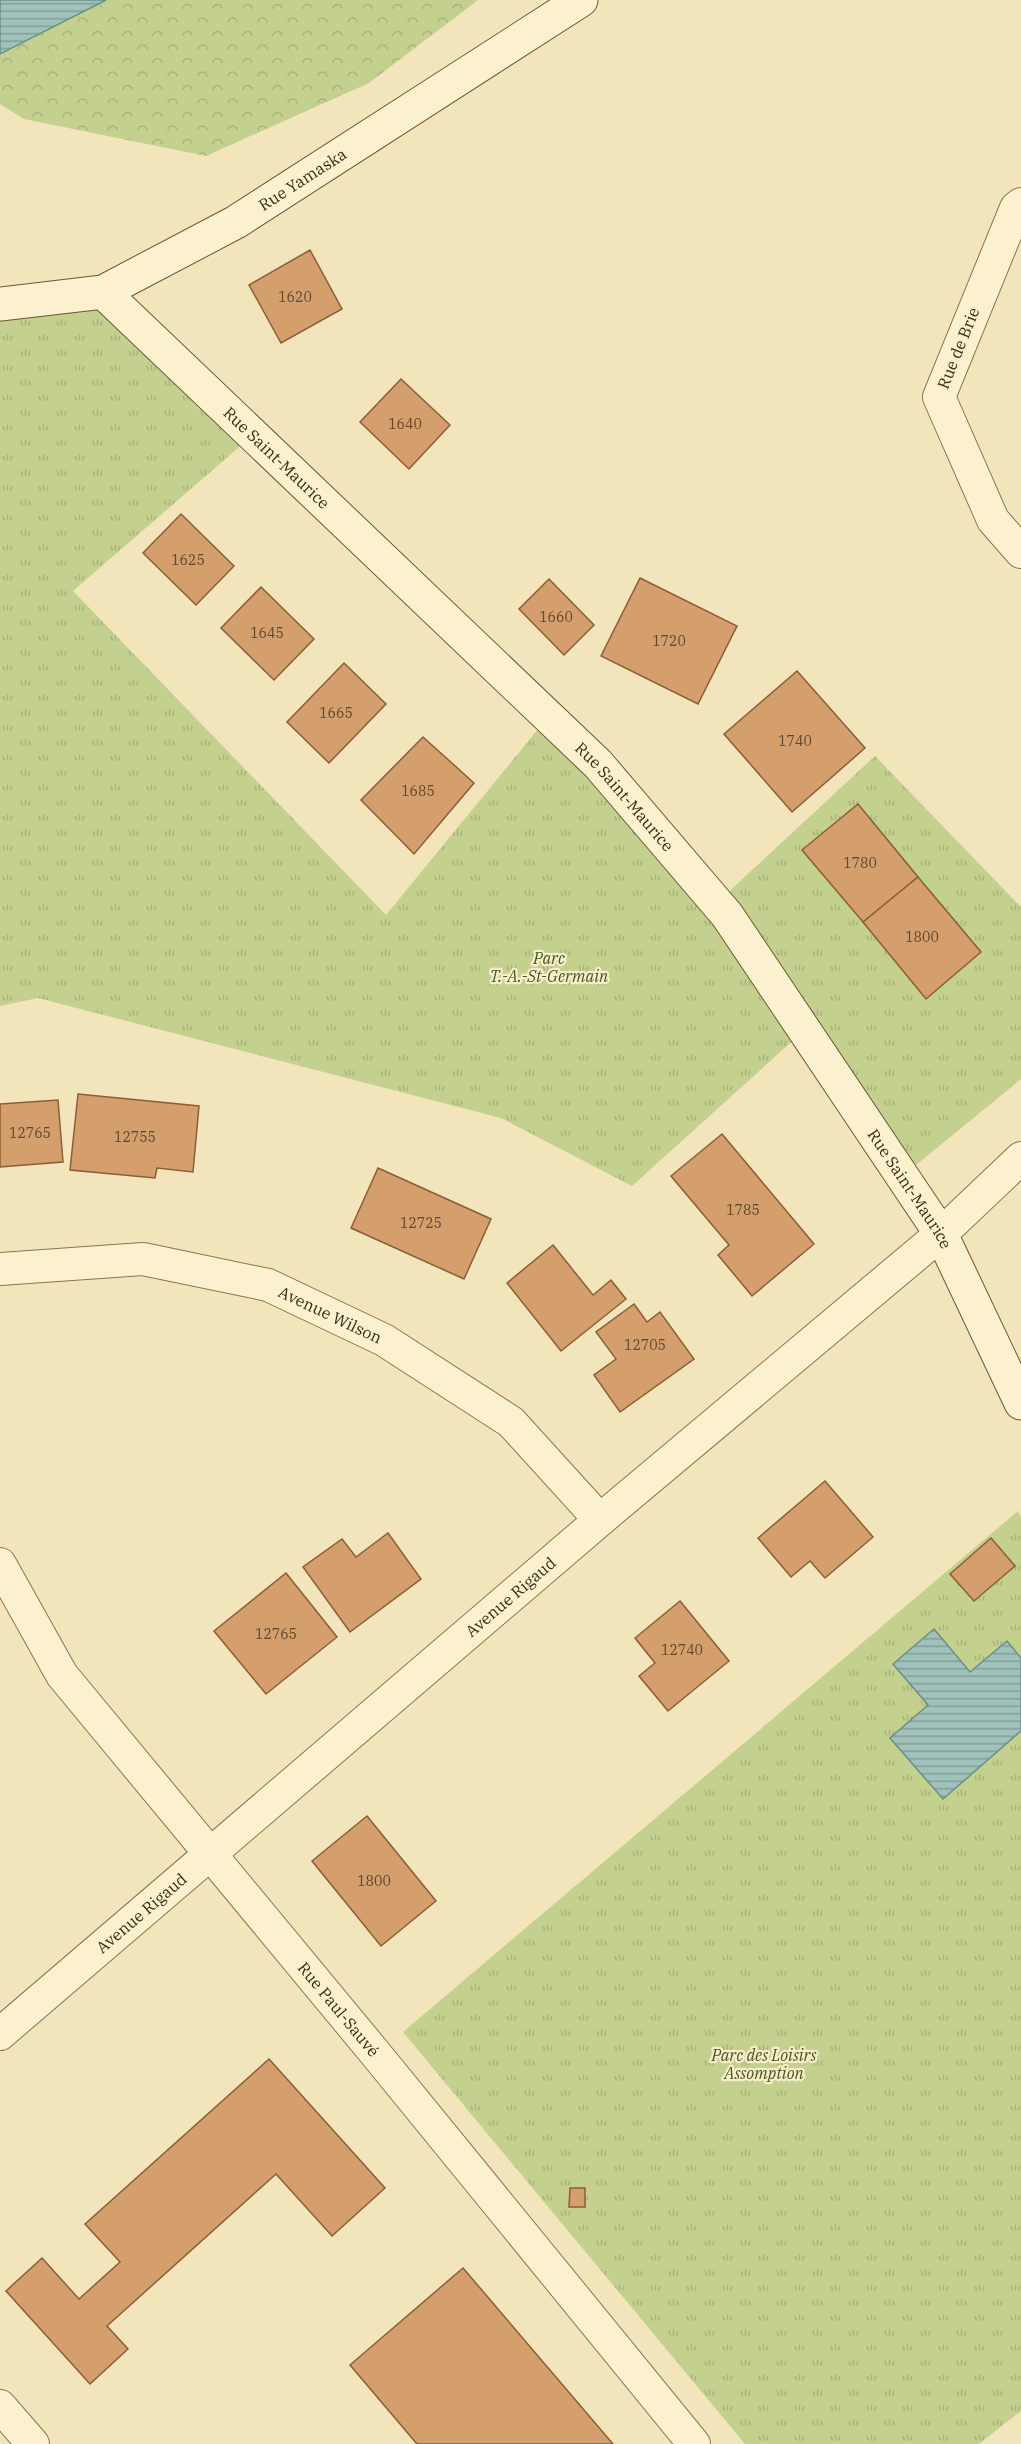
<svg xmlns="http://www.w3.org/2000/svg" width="1021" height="2444" font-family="'IBM Plex Serif',serif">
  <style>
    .forest { fill: url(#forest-crowns) }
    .park { fill: url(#park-tufts) }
    .water { fill: url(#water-rules); stroke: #679088; stroke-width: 1.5 }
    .building { fill: #d49e6d; stroke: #8b5e37; stroke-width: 1.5 }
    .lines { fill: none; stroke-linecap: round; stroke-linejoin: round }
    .street-casing { stroke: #8a7453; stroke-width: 34 }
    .secondary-casing { stroke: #6c5537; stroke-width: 35 }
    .street { stroke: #fcf1cf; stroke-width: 32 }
    .secondary { stroke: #fcf1cf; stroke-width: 33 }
    .labels { text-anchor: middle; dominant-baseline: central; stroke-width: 4.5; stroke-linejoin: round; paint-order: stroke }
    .number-label { font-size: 14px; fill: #5f472f }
    .street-label { font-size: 16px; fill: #382a1a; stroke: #f8eecb }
    .park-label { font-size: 16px; font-style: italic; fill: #45561e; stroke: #f8eecb }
  </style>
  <defs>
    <pattern id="forest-crowns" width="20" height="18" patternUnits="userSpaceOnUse" patternTransform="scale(1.5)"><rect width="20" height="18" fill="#c4d08e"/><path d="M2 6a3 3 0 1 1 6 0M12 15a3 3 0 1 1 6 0" fill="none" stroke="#a9b37a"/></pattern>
    <pattern id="park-tufts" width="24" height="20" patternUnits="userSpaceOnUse" patternTransform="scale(1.5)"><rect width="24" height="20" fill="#c4d08e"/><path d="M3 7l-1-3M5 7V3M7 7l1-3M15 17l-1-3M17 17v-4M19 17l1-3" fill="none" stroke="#a9b37a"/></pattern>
    <pattern id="water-rules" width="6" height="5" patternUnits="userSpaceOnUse" patternTransform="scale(1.5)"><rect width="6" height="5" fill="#a0c2ba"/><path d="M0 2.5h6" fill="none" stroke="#839e96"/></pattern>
  </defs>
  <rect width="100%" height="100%" fill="#f2e5bb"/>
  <polygon class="forest" points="106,0 478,0 369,83 206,156 24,119 0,104 0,54"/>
  <g class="park">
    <polygon points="103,292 253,435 73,591 386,915 544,722 710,909 875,756 1021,907 1021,1079 916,1165 809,1026 632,1186 501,1118 38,998 0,1006 0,315"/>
    <polygon points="1018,1511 1021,1517 1021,2411 979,2444 745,2444 403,2032"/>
  </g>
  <g class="water">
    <polygon points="0,0 106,0 0,54"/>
    <polygon points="934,1629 970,1672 1007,1641 1021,1658 1021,1731 943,1799 890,1738 928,1705 893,1664"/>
  </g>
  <g class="building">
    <polygon points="310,250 342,309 281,343 249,285"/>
    <polygon points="401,379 450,425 409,469 360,422"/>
    <polygon points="181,514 234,566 196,605 143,553"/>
    <polygon points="640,578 737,626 698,704 601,656"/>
    <polygon points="549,579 594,625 564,655 519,609"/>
    <polygon points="261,587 314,639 274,680 221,628"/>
    <polygon points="344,663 386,704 329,763 287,722"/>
    <polygon points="797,671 865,748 792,812 724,734"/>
    <polygon points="423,737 474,783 414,854 361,800"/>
    <polygon points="858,804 918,877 863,922 802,850"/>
    <polygon points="918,877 981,952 926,999 863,922"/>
    <polygon points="78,1094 199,1106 193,1172 157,1168 155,1178 70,1170"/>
    <polygon points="58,1100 63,1162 0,1167 0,1104"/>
    <polygon points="722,1134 814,1244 752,1296 718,1255 729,1245 671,1176"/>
    <polygon points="378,1168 491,1219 464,1279 351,1228"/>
    <polygon points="553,1245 593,1295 611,1280 626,1299 561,1351 507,1283"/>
    <polygon points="634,1304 647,1322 660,1312 694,1359 620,1412 594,1375 616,1359 596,1332"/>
    <polygon points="825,1481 873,1537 825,1578 810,1561 791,1577 758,1538"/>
    <polygon points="388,1533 421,1579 350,1632 303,1567 342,1539 356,1557"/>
    <polygon points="991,1538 1015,1566 974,1601 950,1574"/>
    <polygon points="286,1573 337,1637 266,1694 214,1631"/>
    <polygon points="680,1601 729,1661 668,1711 639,1676 655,1663 635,1638"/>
    <polygon points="367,1816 436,1901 381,1946 312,1861"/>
    <polygon points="269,2059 385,2188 332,2236 276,2174 107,2326 128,2349 90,2384 6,2291 42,2258 79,2299 120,2262 85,2224"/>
    <polygon points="570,2188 585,2188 585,2207 569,2207"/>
    <polygon points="463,2268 613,2444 417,2444 350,2365"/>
  </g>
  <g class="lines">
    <defs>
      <g id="street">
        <polyline points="1021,204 1016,208 939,397 993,520 1021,552"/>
        <path id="s1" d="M0,1269L143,1259L268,1285L384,1340L511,1422L600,1520"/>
        <path id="s2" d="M0,1564L62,1675L375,2053L694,2444"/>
        <path id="s3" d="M0,2034L600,1520L941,1234L1021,1158"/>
        <polyline points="0,2406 33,2444"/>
      </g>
      <g id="secondary">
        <path id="s4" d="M103,292L598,764L727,915L941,1234L1021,1403"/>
        <path id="s5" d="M0,304L103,292L236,222L581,0"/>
      </g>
    </defs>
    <use href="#street" class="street-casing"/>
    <use href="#secondary" class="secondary-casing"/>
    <use href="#street" class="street"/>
    <use href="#secondary" class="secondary"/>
  </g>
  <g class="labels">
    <g class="number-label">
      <text x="295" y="297">1620</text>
      <text x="405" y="424">1640</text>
      <text x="188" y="560">1625</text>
      <text x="556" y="617">1660</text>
      <text x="267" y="633">1645</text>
      <text x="669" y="641">1720</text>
      <text x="336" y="713">1665</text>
      <text x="795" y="741">1740</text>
      <text x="418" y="791">1685</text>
      <text x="860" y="863">1780</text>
      <text x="922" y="937">1800</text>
      <text x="30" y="1133">12765</text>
      <text x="135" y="1137">12755</text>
      <text x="743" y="1210">1785</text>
      <text x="421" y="1223">12725</text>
      <text x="645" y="1345">12705</text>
      <text x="276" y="1634">12765</text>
      <text x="682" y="1650">12740</text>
      <text x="374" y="1881">1800</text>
    </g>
    <g class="street-label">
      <text stroke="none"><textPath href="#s5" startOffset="333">Rue Yamaska</textPath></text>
      <text transform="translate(958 348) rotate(-68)">Rue de Brie</text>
      <text stroke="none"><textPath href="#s4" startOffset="240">Rue Saint-Maurice</textPath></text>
      <text stroke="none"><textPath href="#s4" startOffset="726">Rue Saint-Maurice</textPath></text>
      <text stroke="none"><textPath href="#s4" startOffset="1212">Rue Saint-Maurice</textPath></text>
      <text stroke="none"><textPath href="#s1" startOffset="340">Avenue Wilson</textPath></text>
      <text stroke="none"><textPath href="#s3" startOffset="672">Avenue Rigaud</textPath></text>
      <text stroke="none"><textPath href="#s3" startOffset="186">Avenue Rigaud</textPath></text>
      <text stroke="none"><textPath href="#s2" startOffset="561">Rue Paul-Sauvé</textPath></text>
    </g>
    <g class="park-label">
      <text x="549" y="958">Parc<tspan x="549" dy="18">T.-A.-St-Germain</tspan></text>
      <text x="764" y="2055">Parc des Loisirs<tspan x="764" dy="18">Assomption</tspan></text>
    </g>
  </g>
</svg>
